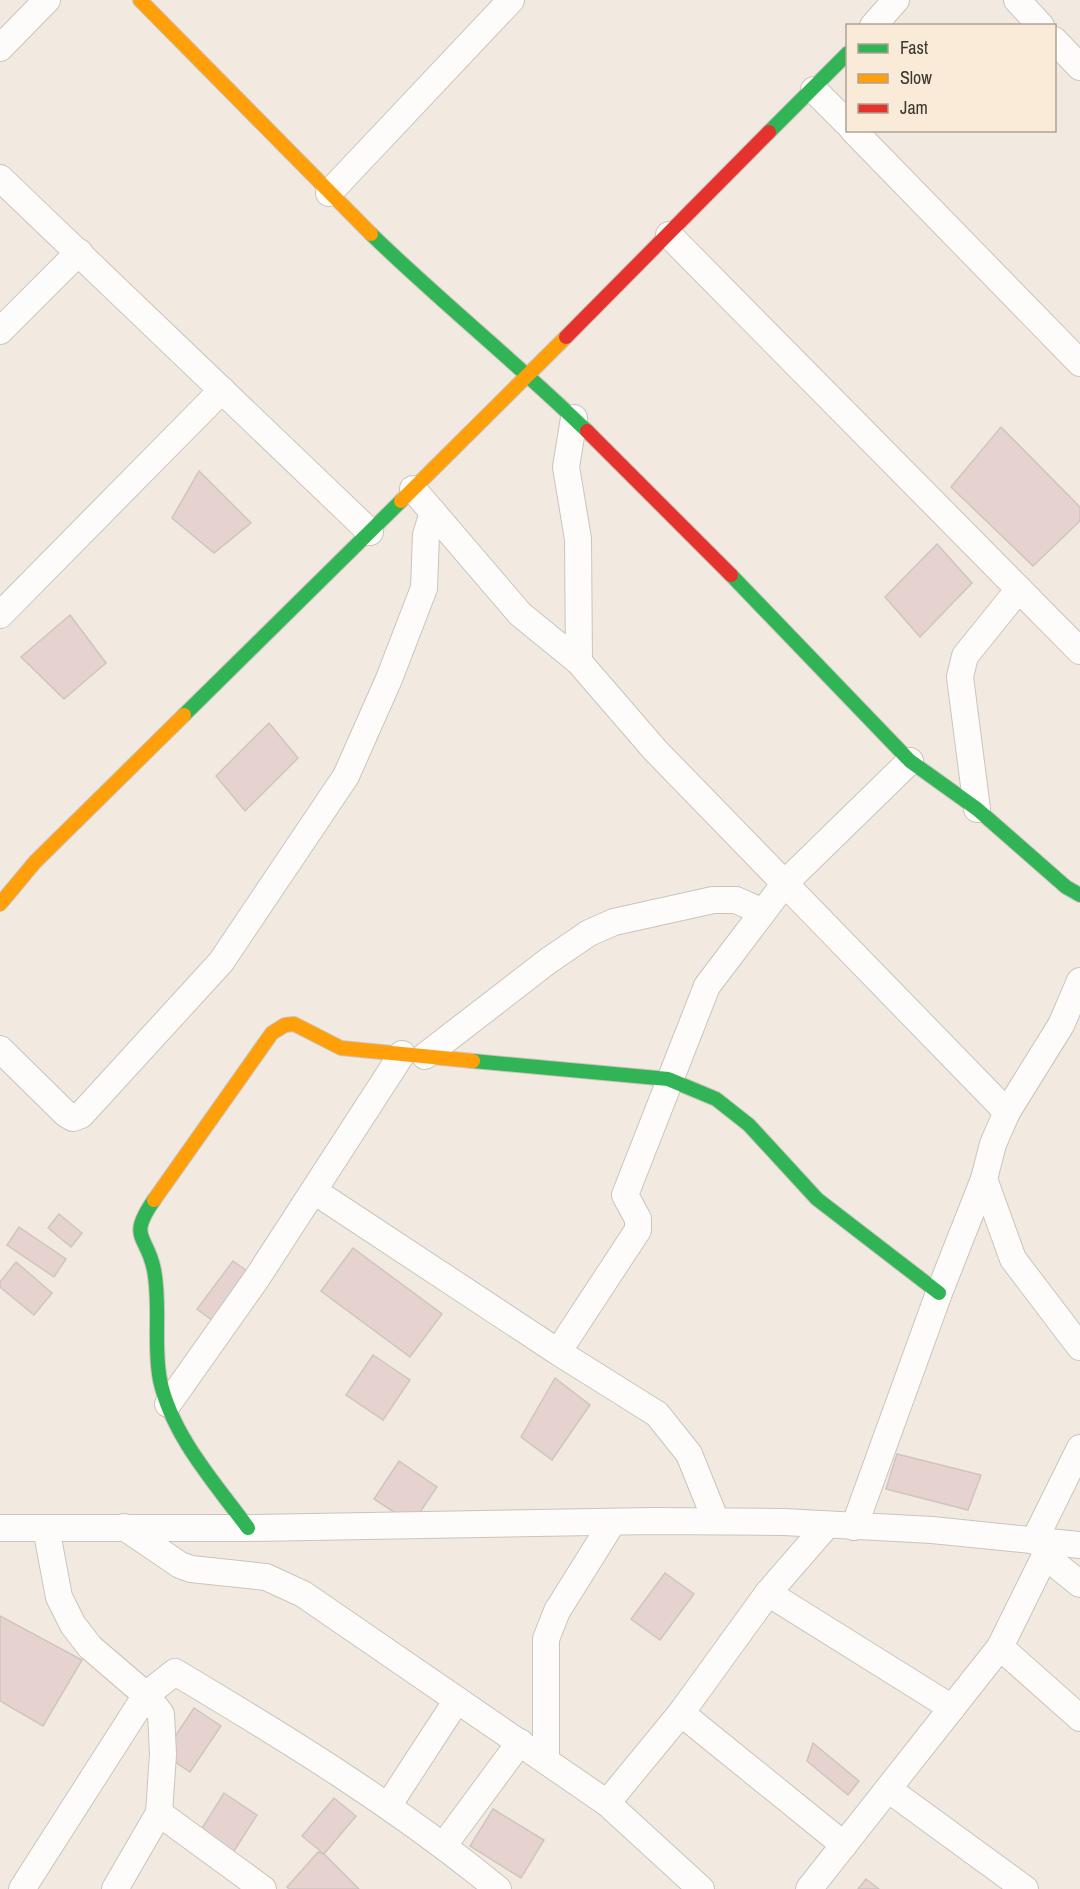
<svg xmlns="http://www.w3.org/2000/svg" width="1080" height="1889" font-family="'Archivo Narrow',sans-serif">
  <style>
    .building { fill: #e6d3cf; stroke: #cec5c1; stroke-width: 1.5 }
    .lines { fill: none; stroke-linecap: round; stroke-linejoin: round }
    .street-casing { stroke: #cac4bc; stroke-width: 28 }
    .fast-casing { stroke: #cac4bc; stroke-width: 16 }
    .slow-casing { stroke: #cac4bc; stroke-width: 16 }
    .jam-casing { stroke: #cac4bc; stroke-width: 16 }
    .street { stroke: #fdfcfa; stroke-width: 26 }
    .fast { stroke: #30b455; stroke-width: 14 }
    .slow { stroke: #ff9f0a; stroke-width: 14 }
    .jam { stroke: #e5322d; stroke-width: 14 }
  </style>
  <rect width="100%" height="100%" fill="#f2eae1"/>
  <g class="building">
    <polygon points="1001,427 1080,507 1080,521 1033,566 951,487"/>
    <polygon points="199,471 251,523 214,553 172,518"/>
    <polygon points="937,544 972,583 920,637 885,597"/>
    <polygon points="70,615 106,663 64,699 21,657"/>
    <polygon points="269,723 298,758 245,811 216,776"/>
    <polygon points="59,1214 82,1233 71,1247 48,1228"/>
    <polygon points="19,1227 66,1259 54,1277 7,1245"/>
    <polygon points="353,1248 442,1314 410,1357 321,1291"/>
    <polygon points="233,1261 257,1278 221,1327 197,1309"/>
    <polygon points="16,1262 52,1293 34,1315 0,1287 0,1282"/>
    <polygon points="373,1355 410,1380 383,1420 346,1395"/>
    <polygon points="555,1378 590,1405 552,1460 521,1437"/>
    <polygon points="897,1454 981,1475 968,1510 886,1489"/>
    <polygon points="399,1461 437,1487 412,1524 374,1499"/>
    <polygon points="665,1573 694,1594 660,1640 631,1619"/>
    <polygon points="0,1616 82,1660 43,1726 0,1701"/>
    <polygon points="194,1708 221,1726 190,1772 163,1754"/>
    <polygon points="813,1743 859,1781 848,1795 807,1761"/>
    <polygon points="224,1793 257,1815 227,1862 194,1841"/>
    <polygon points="334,1798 356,1816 324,1854 302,1836"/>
    <polygon points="493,1809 544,1840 521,1878 470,1846"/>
    <polygon points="318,1852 324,1854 359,1889 289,1889 287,1887"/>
    <polygon points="866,1879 879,1889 858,1889"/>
  </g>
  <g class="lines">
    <defs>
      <g id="street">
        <polyline points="1017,0 1041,26"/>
        <polyline points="873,26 896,0"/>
        <polyline points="1054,40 1080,67"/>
        <polyline points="0,48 47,0"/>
        <polyline points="814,90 848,124"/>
        <polyline points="853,130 1080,363"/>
        <polyline points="0,178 370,532"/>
        <polyline points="329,193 511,0"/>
        <polyline points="669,235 1080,651"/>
        <polyline points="0,331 79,252"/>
        <polyline points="574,418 566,467 578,539 579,662"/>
        <polyline points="413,489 520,614 579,662 655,750 1007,1112"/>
        <polyline points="0,615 222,390"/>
        <polyline points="977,809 960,677 965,656 1019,589"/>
        <polyline points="0,1049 66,1114 73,1118 81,1115 221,962 346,776 389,679 424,588 426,535 433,512"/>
        <polyline points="425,1056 548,961 589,933 614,922 713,900 736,900 763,912"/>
        <polyline points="984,1179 1013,1259 1080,1347"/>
        <polyline points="314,1191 558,1352 657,1414 689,1454 716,1521"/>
        <polyline points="558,1352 638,1230 638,1219 625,1195 707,986 785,883 910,761"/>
        <polyline points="168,1404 257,1278 402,1054"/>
        <polyline points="124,1527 180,1565 191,1569 266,1577 303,1594 607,1803 701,1889"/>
        <polyline points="854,1527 939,1293 984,1179 993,1144 1007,1112 1061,1025 1080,981"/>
        <polyline points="0,1528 248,1528 652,1521 784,1522 932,1530 1080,1545"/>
        <polyline points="46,1528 59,1597 73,1625 90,1647 146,1695 161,1714 163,1754 159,1813 115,1889"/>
        <polyline points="1034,1541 1080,1448"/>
        <polyline points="1045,1556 1080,1584"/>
        <polyline points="768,1593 952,1708"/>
        <polyline points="1000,1647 1080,1718"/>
        <polyline points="681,1713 844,1845"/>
        <polyline points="546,1760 546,1639 557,1611 612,1523"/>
        <polyline points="888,1789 1025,1889"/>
        <polyline points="607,1803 681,1713 768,1593 826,1526"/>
        <polyline points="388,1806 457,1700"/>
        <polyline points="159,1813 263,1889"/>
        <polyline points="444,1845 520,1742"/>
        <path d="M22,1889L146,1695L175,1672C289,1740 395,1805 498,1889"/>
        <polyline points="809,1889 1000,1647 1045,1556 1058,1543"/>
      </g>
      <g id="fast">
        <polyline points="769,132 848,53"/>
        <path d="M371,234C441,302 517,363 587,431"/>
        <polyline points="731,575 910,761 977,809 1066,887 1080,895"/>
        <polyline points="184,715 401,501"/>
        <polyline points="473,1061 668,1079 716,1099 749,1125 817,1199 939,1293"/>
        <path d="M154,1200C127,1239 147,1234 154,1270C161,1306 153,1344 160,1380C172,1436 215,1483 248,1528"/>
      </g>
      <g id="slow">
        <polyline points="140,0 371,234"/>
        <polyline points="401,501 566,337"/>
        <polyline points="0,904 35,862 184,715"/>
        <polyline points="154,1200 272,1033 285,1025 294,1024 341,1048 473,1061"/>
      </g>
      <g id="jam">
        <polyline points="566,337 769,132"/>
        <polyline points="587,431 731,575"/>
      </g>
    </defs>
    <use href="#street" class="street-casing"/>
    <use href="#fast" class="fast-casing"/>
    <use href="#slow" class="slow-casing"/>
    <use href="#jam" class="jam-casing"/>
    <use href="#street" class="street"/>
    <use href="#fast" class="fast"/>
    <use href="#slow" class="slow"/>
    <use href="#jam" class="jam"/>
  </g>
  <rect x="846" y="24" width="210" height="108" fill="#faebd9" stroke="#aea395" stroke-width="1.5"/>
  <rect x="858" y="44" width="30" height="9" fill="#30b455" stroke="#aea395" stroke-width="1.5"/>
  <text x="900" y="54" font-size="18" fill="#3d3730">Fast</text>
  <rect x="858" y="74" width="30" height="9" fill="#ff9f0a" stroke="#aea395" stroke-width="1.5"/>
  <text x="900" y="84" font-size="18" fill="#3d3730">Slow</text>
  <rect x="858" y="104" width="30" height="9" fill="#e5322d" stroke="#aea395" stroke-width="1.5"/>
  <text x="900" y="114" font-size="18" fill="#3d3730">Jam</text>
</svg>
